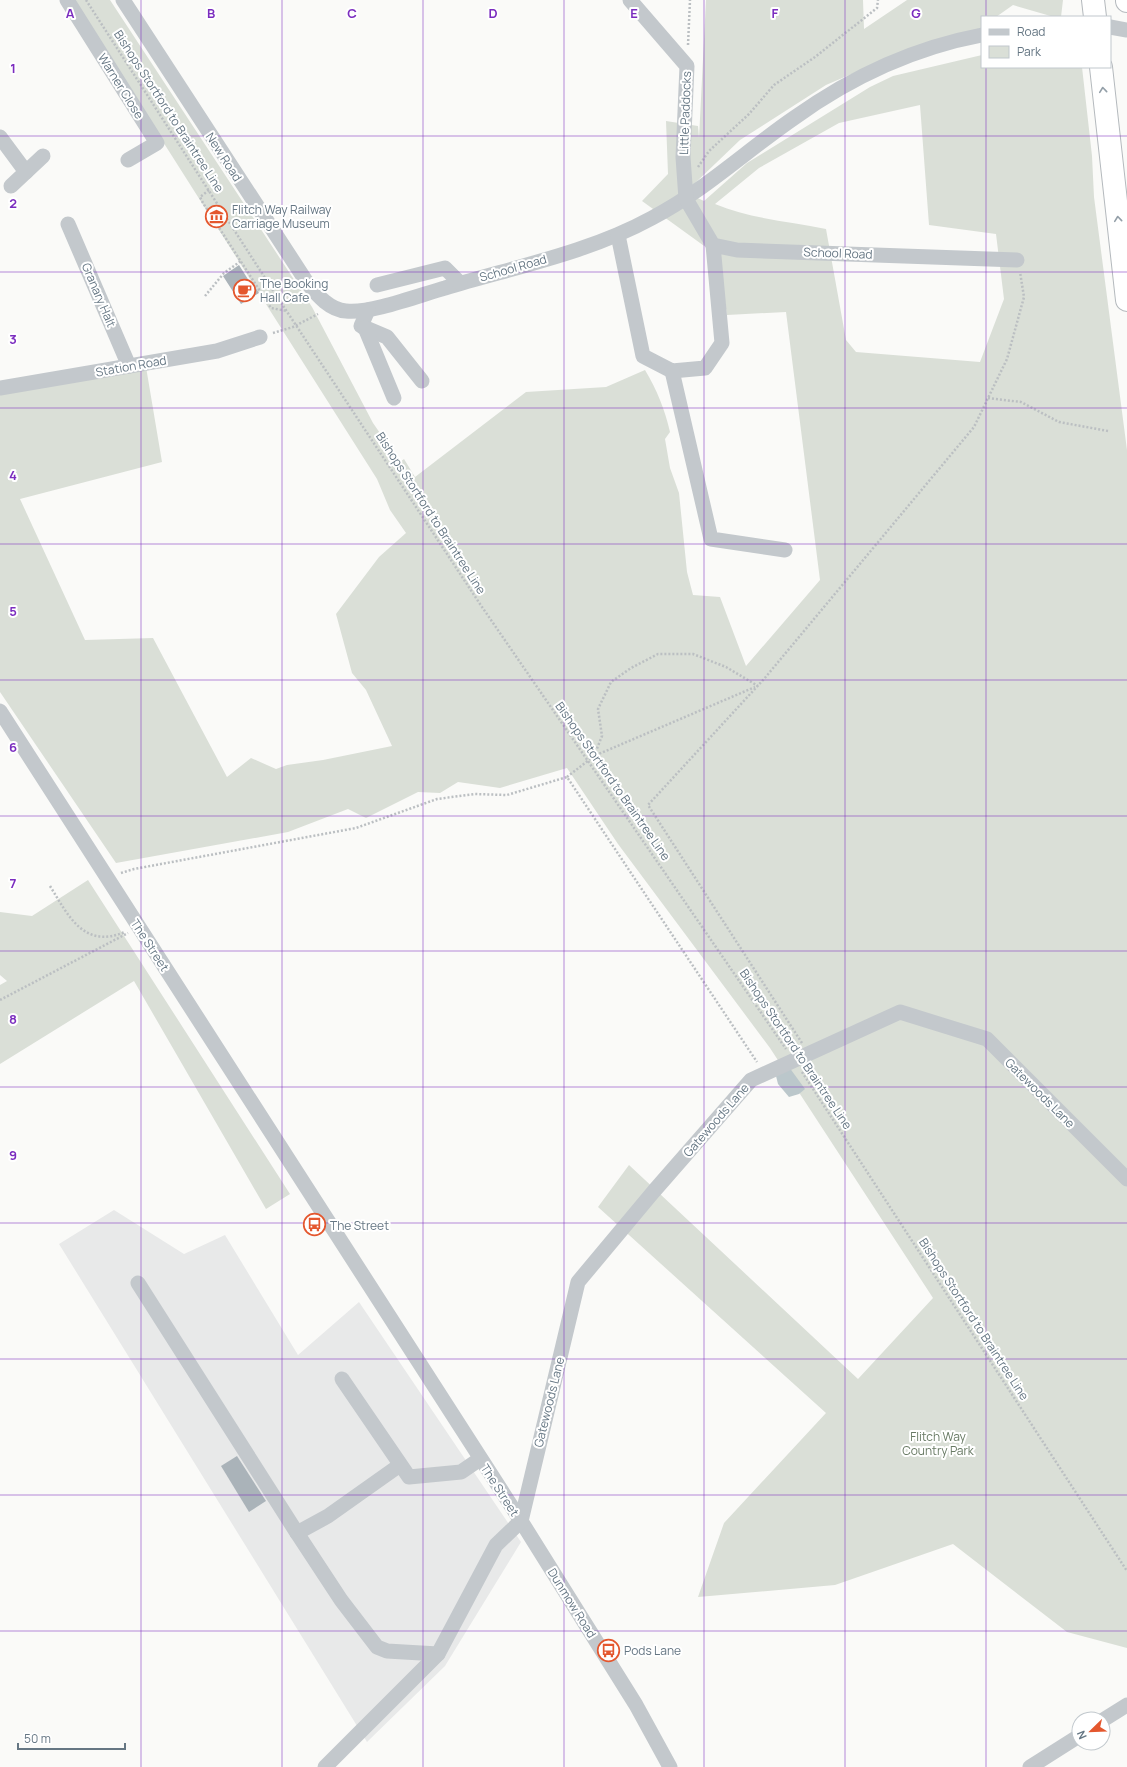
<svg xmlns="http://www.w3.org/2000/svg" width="1127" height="1767" font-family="Manrope,sans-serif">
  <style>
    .built { fill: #e8e9e9 }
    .green { fill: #dadfd7; fill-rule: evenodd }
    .water { fill: #bbc7cb }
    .building { fill: #aab3b9 }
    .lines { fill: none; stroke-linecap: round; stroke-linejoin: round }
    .highway-casing { stroke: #b4b9bd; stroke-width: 24 }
    .path { stroke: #bbbfc2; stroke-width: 2.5; stroke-dasharray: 2 2; stroke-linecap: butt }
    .minor { stroke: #c3c8cc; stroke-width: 15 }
    .highway { stroke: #fff; stroke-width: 22 }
    .oneway { stroke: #939fa8 }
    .grid { fill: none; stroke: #7b2cbf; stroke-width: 1; stroke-opacity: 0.55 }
    .labels { text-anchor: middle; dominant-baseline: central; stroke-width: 4; stroke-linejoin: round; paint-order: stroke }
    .street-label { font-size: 12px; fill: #657683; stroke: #fff }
    .poi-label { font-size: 12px; fill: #657683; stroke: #fff; text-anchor: start }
    .park-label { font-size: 12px; fill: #687a64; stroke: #fff }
    .grid-label { font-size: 13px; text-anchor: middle; font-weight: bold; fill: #7b2cbf; stroke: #fff; stroke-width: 4; stroke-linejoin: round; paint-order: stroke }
  </style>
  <rect width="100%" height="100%" fill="#fafaf8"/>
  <polygon class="built" points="114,1210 184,1254 225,1235 298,1355 359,1302 521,1542 445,1666 367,1742 59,1244"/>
  <g class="green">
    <path d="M73,0H110L312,307L373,423L400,462L404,459L415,477L526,392L606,387L645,370C657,390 665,410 670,432L665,439L670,468L679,493L687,572L693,595L720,597L746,666L820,580L786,312L727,315L718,256L642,201L668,174L666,121L698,126L699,138L706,0H863L864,29L907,0H1063L1061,17H1054L1013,5L996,17H982V28L974,33L910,49L826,85L740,140L692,186L678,189L704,201L747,163L870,87L893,76L982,55V67H1082L1092,156L1094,197L1127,450V1648L1067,1632L953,1544L835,1585L698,1597L724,1523L826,1413L598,1207L629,1165L858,1379L933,1298L770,1048L618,844L567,768L500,788L458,782L440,793L418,792L366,818L348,809L288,832L116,863L0,692V393L146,367L162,462L20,499L85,640L153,638L227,777L251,758L276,769L287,765L323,760L392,746L366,690L352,673L336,614L379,557L406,533L390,510L377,479ZM920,105L929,225L996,234L1004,299L980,362L856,352L846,340L826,229C789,221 750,219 715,204L759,168L839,123Z"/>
    <polygon points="88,880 290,1194 266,1209 134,981 0,1064 0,985 7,981 0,975 0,912 32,916"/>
  </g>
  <polygon class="water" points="789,1067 805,1089 799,1094 789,1097 778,1084 776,1076"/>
  <g class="building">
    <polygon points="239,265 251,284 252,282 259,293 241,304 223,276"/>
    <polygon points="237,1456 266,1501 249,1512 221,1466"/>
  </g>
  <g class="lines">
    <defs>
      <g id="highway">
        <polyline points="1093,0 1095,17"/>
        <polyline points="1127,0 1127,1"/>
        <polyline points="1101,67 1127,300"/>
      </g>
    </defs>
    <use href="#highway" class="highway-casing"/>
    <g class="path">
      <polyline points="86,0 276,295 480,604 786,1049"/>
      <polyline points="688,45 690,0"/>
      <polyline points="698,167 709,151 749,114 774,85 815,57 877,8 878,0"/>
      <polyline points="209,190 200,197 203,203 271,308 287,311"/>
      <polyline points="205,296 224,273 241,261"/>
      <polyline points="273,333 293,327 318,314"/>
      <polyline points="988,398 1021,402 1059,422 1108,431"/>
      <polyline points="594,756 602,736 598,709 611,682 631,668 658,654 693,654 726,667 758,686"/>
      <polyline points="567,777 594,756 755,687"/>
      <polyline points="121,873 134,869 356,828 437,799 475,794 507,795 567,777 757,1062"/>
      <path d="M50,886C69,917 84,949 125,932"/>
      <polyline points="0,1000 128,933"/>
      <polyline points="802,1043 648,805 764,679 974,427 1007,359 1024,297 1020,272"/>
      <polyline points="802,1072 1127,1571"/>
    </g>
    <g class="minor">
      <polyline points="67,0 157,143 128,160"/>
      <path d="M123,0L308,284C318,296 330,310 346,311C370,314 420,295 445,288C514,267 588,253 652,218C704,191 746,151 794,118C851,77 913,48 982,35"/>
      <polyline points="630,0 687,66 683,157 686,199 713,245 737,250 1017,260"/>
      <polyline points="1110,27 1127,30"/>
      <polyline points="0,137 26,172"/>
      <polyline points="11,186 43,156"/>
      <polyline points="68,224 129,366"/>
      <polyline points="618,235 643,356 672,371 705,368 722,343 713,245"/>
      <polyline points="377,285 445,268 460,283"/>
      <polyline points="368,310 361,326 387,337 422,381"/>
      <polyline points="365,328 394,398"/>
      <polyline points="672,371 711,539 785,550"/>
      <polyline points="0,388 217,351 260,337"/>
      <polyline points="0,711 521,1521 636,1705 670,1767"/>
      <polyline points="138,1283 297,1533"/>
      <polyline points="342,1379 409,1477 461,1472 480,1459"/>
      <polyline points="400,1465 328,1516 297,1533 341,1600 377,1647 387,1651 438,1654"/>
      <polyline points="521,1521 578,1282 654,1191 751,1080 900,1012 987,1039 1127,1179"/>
      <polyline points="1103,1720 1127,1705"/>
      <polyline points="325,1767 438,1654 496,1545 521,1521"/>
      <polyline points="1030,1767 1079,1736"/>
    </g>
    <use href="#highway" class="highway"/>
  </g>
  <defs><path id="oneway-chevron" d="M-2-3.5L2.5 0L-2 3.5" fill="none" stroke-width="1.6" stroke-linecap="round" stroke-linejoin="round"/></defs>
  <g class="oneway">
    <use href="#oneway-chevron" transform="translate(1103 90) rotate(-96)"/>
    <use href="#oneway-chevron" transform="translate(1118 219) rotate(-96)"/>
  </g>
  <path class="grid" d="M141,0V1767M282,0V1767M423,0V1767M564,0V1767M704,0V1767M845,0V1767M986,0V17M986,67V1767M0,136H1127M0,272H1127M0,408H1127M0,544H1127M0,680H1127M0,816H1127M0,951H1127M0,1087H1127M0,1223H1127M0,1359H1127M0,1495H1127M0,1631H1127"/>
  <defs>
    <symbol id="museum-ring" viewBox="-11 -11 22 22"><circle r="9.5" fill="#fff" stroke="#e4572e" stroke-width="1.5"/><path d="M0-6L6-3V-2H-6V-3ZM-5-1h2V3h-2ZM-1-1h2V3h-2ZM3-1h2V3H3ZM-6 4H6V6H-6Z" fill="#e4572e"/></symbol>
    <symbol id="cafe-ring" viewBox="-11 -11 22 22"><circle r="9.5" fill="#fff" stroke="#e4572e" stroke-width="1.5"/><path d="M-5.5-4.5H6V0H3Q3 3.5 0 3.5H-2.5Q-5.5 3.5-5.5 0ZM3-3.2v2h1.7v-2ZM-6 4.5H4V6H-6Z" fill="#e4572e"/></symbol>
    <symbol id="bus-ring" viewBox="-11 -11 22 22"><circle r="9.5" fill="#fff" stroke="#e4572e" stroke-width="1.5"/><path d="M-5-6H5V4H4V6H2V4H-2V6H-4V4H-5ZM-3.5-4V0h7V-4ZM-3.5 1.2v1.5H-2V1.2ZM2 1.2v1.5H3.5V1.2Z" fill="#e4572e"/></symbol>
  </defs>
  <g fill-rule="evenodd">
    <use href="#museum-ring" x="204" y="204" width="25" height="25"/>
    <use href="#cafe-ring" x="232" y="278" width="25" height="25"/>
    <use href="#bus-ring" x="302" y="1212" width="25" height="25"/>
    <use href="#bus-ring" x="596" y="1638" width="25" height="25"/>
  </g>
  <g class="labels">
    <g class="street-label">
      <text transform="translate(121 86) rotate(58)">Warner Close</text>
      <text transform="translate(169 111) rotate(57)">Bishops Stortford to Braintree Line</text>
      <text transform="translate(685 113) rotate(-88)">Little Paddocks</text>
      <text transform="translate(224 157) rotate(57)">New Road</text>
      <text transform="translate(838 253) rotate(2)">School Road</text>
      <text transform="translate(513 268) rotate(-16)">School Road</text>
      <text transform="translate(99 295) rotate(67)">Granary Halt</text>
      <text transform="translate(131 366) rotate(-10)">Station Road</text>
      <text transform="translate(431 513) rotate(57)">Bishops Stortford to Braintree Line</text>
      <text transform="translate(613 781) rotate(55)">Bishops Stortford to Braintree Line</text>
      <text transform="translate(150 945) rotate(57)">The Street</text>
      <text transform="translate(796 1049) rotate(56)">Bishops Stortford to Braintree Line</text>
      <text transform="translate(1040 1093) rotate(45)">Gatewoods Lane</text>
      <text transform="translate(716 1120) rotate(-49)">Gatewoods Lane</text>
      <text transform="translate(974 1319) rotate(57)">Bishops Stortford to Braintree Line</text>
      <text transform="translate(549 1402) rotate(-76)">Gatewoods Lane</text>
      <text transform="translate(500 1490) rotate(57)">The Street</text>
      <text transform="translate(572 1603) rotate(58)">Dunmow Road</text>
    </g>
    <g class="poi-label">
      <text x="232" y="209">Flitch Way Railway<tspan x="232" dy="14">Carriage Museum</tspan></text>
      <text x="260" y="283">The Booking<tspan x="260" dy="14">Hall Cafe</tspan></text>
      <text x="330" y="1225">The Street</text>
      <text x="624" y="1650">Pods Lane</text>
    </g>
    <g class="park-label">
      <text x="938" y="1436">Flitch Way<tspan x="938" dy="14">Country Park</tspan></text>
    </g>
  </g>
  <g class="grid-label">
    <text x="70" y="18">A</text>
    <text x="211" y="18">B</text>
    <text x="352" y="18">C</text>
    <text x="493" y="18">D</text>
    <text x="634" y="18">E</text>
    <text x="775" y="18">F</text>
    <text x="916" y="18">G</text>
    <text x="13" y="73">1</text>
    <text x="13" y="208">2</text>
    <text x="13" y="344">3</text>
    <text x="13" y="480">4</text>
    <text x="13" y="616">5</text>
    <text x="13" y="752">6</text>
    <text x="13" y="888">7</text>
    <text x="13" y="1024">8</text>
    <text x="13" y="1160">9</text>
  </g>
  <rect x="981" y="16" width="130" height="52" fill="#ffffff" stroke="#c1c8cd"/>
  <rect x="989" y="29" width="20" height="6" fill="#c3c8cc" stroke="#c1c8cd"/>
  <text x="1017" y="36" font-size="12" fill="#657683">Road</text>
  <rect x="989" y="46" width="20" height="12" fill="#dadfd7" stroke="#c1c8cd"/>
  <text x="1017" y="56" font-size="12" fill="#657683">Park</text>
  <g transform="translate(1091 1731) rotate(247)"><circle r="19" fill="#ffffff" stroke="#c1c8cd"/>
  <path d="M0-3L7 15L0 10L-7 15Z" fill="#e4572e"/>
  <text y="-6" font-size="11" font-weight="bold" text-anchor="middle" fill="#657683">N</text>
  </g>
  <path d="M18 1743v6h107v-6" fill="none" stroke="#657683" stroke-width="2"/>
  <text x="24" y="1743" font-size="12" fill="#657683" stroke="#ffffff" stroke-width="3" paint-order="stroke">50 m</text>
</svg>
